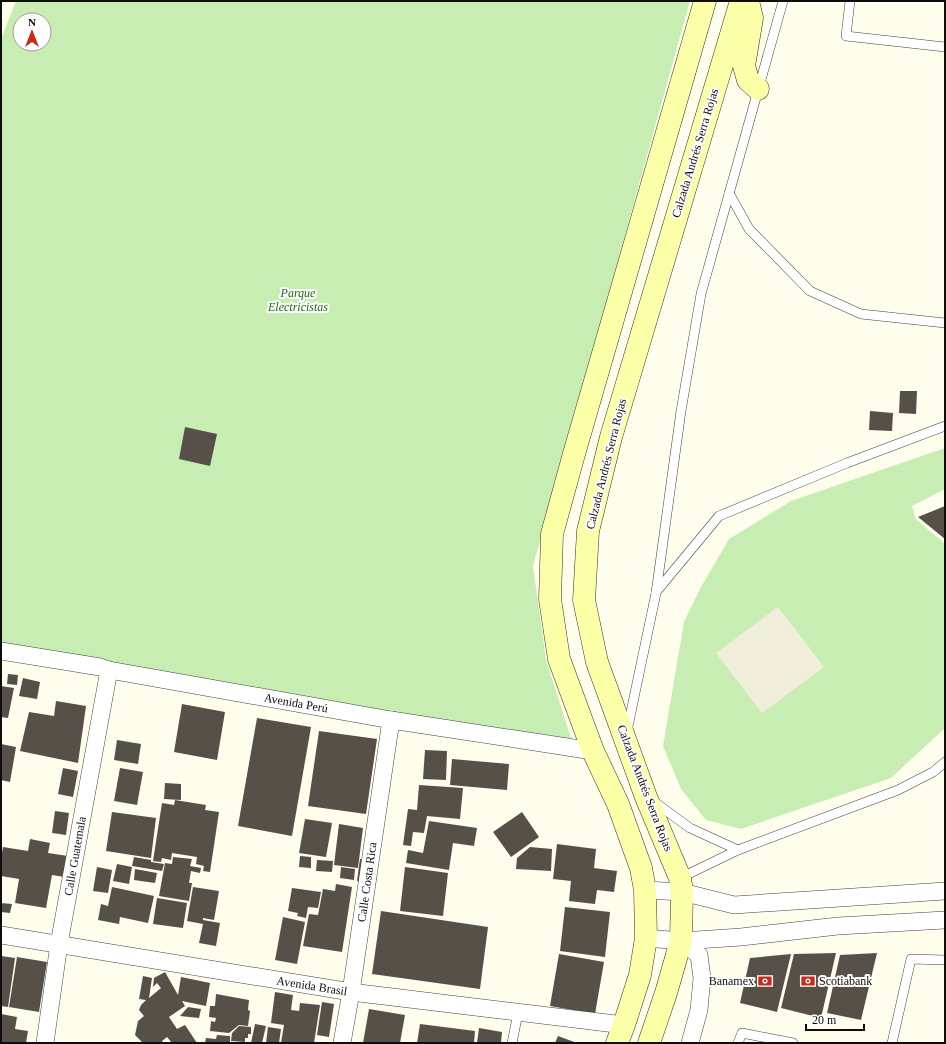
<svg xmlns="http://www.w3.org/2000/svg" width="946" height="1044" font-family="'Times New Roman',serif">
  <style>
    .green { fill: #c8edb2; fill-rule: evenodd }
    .plaza { fill: #f0eedb }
    .building { fill: #575048 }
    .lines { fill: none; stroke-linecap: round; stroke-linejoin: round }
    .lane-casing { stroke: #404040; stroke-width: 10 }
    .street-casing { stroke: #404040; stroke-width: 18 }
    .secondary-casing { stroke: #2f2f2f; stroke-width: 23 }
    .lane { stroke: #fff; stroke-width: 9 }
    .street { stroke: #fff; stroke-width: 17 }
    .secondary { stroke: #fbffa8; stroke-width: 22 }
    .labels { text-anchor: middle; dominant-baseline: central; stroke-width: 4; stroke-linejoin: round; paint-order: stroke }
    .street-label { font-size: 12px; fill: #0d0d0d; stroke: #fff }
    .park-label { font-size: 12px; font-style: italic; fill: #1c6b17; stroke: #fff }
    .poi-label { font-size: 12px; fill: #0d0d0d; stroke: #fff; text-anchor: end }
  </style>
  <rect width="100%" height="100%" fill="#fffeed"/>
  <g class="green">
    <path d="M16,1H690L533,566L546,660L572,741L1,651V39ZM20,20H44V44H20Z"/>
    <polygon points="945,448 945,489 912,506 916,519 945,544 945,728 891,778 741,829 706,820 681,789 663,746 684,622 701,587 729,539 791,501"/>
  </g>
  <polygon class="plaza" points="778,607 824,667 762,713 716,653"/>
  <g class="building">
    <polygon points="900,391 917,391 916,414 899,413"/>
    <polygon points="870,411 893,413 892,431 869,430"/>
    <polygon points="185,427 217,434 210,466 179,459"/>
    <polygon points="945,506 945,539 918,517"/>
    <polygon points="8,674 18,675 17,685 7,684"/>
    <polygon points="23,678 40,682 37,699 19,696"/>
    <polygon points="1,686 14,688 8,718 1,717"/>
    <polygon points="56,701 86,706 78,763 20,751 29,712 54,716"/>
    <polygon points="182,704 225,712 217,760 174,752"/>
    <polygon points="257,718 311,727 292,836 238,826"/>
    <polygon points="319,731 377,739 366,814 308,806"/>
    <polygon points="117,740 141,744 138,764 114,760"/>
    <polygon points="1,744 16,747 10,782 1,780"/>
    <polygon points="425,750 447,751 446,780 423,779"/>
    <polygon points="452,759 509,764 507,790 450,785"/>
    <polygon points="63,768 78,771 73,797 58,794"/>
    <polygon points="120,768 143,772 137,805 114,801"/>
    <polygon points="165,783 181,784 181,800 164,799"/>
    <polygon points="419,785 463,788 460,819 427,816 424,833 413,832 411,846 403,845 408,809 417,810"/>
    <polygon points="175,800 206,805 205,810 219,812 210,872 203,871 204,866 196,864 197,857 172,853 171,860 162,858 161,862 153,861 162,803 174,805"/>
    <polygon points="55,811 69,813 66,835 52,833"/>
    <polygon points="112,812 156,818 151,858 106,851"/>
    <polygon points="522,812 539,837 511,857 493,832"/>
    <polygon points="305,819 332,823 326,857 299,853"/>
    <polygon points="429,821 477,828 474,846 453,843 449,870 406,863 408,850 423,853"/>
    <polygon points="339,824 363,828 358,868 334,865"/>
    <polygon points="30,839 50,843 48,853 68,856 64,877 52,875 46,908 15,903 19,879 1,876 1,859 3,847 28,851"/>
    <polygon points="557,844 596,849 594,868 617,871 614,892 597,890 595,904 569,901 571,881 553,879"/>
    <polygon points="530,847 552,849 551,871 516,869 517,858"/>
    <polygon points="300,856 311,857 311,868 299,867"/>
    <polygon points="134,857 151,860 151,862 164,864 162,871 132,866"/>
    <polygon points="173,857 192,859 190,866 201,868 200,873 191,871 189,883 192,883 189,901 159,896 165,863 172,864"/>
    <polygon points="360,859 366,860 363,882 357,881"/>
    <polygon points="317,860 333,861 332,872 316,871"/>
    <polygon points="117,864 132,867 129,884 113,881"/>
    <polygon points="97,867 112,870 108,893 93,891"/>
    <polygon points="341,867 355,869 354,880 340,878"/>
    <polygon points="405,867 448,873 443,916 400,911"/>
    <polygon points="135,869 157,873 155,883 134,880"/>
    <polygon points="336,884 352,887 342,952 303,946 309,914 318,915 323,889 335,891"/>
    <polygon points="112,887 154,896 148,923 120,917 119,924 98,920 101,904 108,906"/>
    <polygon points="193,887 219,891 214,920 203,918 203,920 220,923 216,946 199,943 203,924 187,921"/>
    <polygon points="292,888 321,892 318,908 308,907 306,918 297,916 298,913 288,911"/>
    <polygon points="157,898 187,903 183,928 153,924"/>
    <polygon points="1,903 12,904 10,913 1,912"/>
    <polygon points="565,907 610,912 605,957 560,951"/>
    <polygon points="381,911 488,927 480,989 372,974"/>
    <polygon points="283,917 305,922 297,964 275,960"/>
    <polygon points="836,953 821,1018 781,1008 794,954"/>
    <polygon points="877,953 861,1020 827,1013 840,955"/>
    <polygon points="559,954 604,962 595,1014 550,1006"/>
    <polygon points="791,954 777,1012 740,1003 750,958"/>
    <polygon points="1,956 15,958 8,1007 1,1006"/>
    <polygon points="17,957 47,962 39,1012 9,1007"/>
    <polygon points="165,972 178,995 181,977 210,983 206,1006 182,1001 185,1006 169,1017 177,1029 185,1025 197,1043 172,1043 167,1037 162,1041 163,1043 143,1043 135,1035 138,1021 144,1016 139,1010 141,1005 146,1000 139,999 143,976 152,978 149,998 161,988 157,983 153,987 154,978"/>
    <polygon points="275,992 293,995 291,1010 299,1011 300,1003 320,1005 314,1043 281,1043 284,1025 271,1023"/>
    <polygon points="216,994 249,1000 248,1010 250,1011 248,1026 239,1025 229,1033 210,1031 211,1021 215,1022 216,1018 209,1017 210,1006 215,1006"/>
    <polygon points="322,1002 334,1004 329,1037 317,1035"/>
    <polygon points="188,1007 201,1009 199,1018 180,1016"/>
    <polygon points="369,1009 405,1015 400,1043 363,1043"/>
    <polygon points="1,1014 17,1017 15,1029 28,1031 26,1043 1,1043"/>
    <polygon points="255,1024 266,1026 262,1043 251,1043"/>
    <polygon points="420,1024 475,1031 474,1043 417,1043"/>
    <polygon points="239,1026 251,1027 251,1034 248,1034 248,1038 245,1038 245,1042 231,1041 232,1033"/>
    <polygon points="268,1027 281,1029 279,1043 266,1043"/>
    <polygon points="479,1028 502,1032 501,1043 477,1043"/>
    <polygon points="217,1035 230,1036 230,1043 205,1043 206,1038 216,1039"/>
    <polygon points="558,1036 577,1043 555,1043"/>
  </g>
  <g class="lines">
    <defs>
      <g id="lane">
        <polyline points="850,1 846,36 945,47"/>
        <polyline points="729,193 749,229 810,291 861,314 945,323"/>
        <polyline points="656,592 719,516 847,463 945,426"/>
        <polyline points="627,731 656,593 681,411 701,294 783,1"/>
        <polyline points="653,801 690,828 738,850"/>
        <polyline points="680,878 738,850 898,790 933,772 945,762"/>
        <polyline points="512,1043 518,1013"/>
        <polyline points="738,1043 742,1033 793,1043"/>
        <polyline points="892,1043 911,959 945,960"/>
      </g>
      <g id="street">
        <polyline points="1,651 100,667 109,670 391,720 593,751"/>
        <polyline points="645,890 682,892 734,905 945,891"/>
        <polyline points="1,935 351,992 624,1025"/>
        <polyline points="646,938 681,941 741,937 838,926 945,920"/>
        <polyline points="681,941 699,955 702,978 699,1010 690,1043"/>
        <polyline points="45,1043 59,944 109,670"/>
        <polyline points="342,1043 351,992 391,720"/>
      </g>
      <g id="secondary">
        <polyline points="748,1 752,18 744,66 748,80 758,89"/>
        <polyline points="617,1043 624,1025 640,975 646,938 645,890 641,868 618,804 593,751 559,659 550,599 552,534 574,454 705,1"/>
        <polyline points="649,1043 666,993 681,941 682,892 680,878 646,797 597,662 584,600 588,531 611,437 741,1"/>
      </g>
    </defs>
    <use href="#lane" class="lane-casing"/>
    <use href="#street" class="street-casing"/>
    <use href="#secondary" class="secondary-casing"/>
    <use href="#lane" class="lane"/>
    <use href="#street" class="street"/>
    <use href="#secondary" class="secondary"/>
  </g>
  <defs>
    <symbol id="bank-bare" viewBox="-9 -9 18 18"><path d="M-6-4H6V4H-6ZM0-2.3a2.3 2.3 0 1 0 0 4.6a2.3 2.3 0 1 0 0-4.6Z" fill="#ca2a17" stroke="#fff" stroke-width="2.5" paint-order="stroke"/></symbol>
  </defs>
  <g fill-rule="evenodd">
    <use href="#bank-bare" x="755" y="971" width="20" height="20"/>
    <use href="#bank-bare" x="798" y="971" width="20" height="20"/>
  </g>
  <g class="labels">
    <g class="street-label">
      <text transform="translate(695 153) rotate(-73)">Calzada Andrés Serra Rojas</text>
      <text transform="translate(606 464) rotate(-76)">Calzada Andrés Serra Rojas</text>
      <text transform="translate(296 703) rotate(10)">Avenida Perú</text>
      <text transform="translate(645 788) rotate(69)">Calzada Andrés Serra Rojas</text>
      <text transform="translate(75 856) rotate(-80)">Calle Guatemala</text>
      <text transform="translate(367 882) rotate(-82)">Calle Costa Rica</text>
      <text transform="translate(312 986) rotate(9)">Avenida Brasil</text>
    </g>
    <g class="park-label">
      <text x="298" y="293">Parque<tspan x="298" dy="14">Electricistas</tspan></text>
    </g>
    <g class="poi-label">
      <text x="754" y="981">Banamex</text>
      <text x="819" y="981" text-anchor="start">Scotiabank</text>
    </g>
  </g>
  <rect width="946" height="1044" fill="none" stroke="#0d0d0d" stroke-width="4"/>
  <g transform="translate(32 32)"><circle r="19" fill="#ffffff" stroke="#9e9e9e"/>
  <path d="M0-3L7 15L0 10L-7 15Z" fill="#ca2a17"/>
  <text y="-6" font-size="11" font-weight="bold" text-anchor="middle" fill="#0d0d0d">N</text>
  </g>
  <path d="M806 1024v6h58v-6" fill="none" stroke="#0d0d0d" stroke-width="2"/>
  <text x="812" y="1024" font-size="12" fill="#0d0d0d" stroke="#ffffff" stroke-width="3" paint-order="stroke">20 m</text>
</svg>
